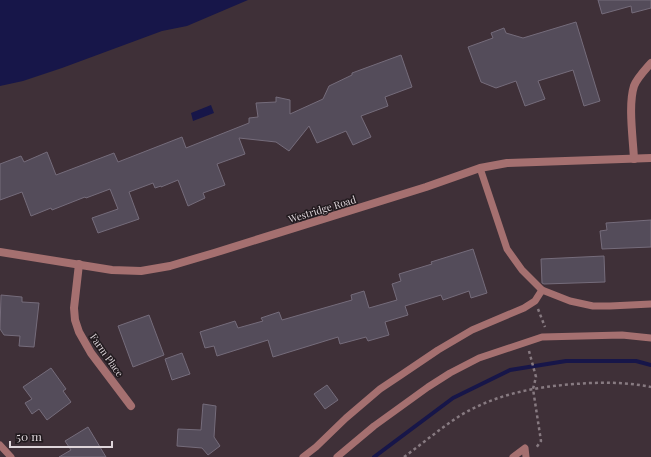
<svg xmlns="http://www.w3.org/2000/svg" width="651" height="457" font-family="'Playfair Display',serif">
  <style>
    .water { fill: #171649 }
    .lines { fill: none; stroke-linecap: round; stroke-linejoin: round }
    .stream { stroke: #171649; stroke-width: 4 }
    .building { fill: #544c5a; stroke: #756c7b }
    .path { stroke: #877a81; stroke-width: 2.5; stroke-dasharray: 3 3; stroke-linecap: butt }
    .service { stroke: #a57070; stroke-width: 7 }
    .minor { stroke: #a57070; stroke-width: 8 }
    .labels { text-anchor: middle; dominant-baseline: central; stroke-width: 3; stroke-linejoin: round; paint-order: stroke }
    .street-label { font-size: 10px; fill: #ded5da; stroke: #211a1e }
  </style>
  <rect width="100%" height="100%" fill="#3f3038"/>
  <g class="water">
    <polygon points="0,0 248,0 187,26 162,31 62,68 23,81 0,86"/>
    <polygon points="211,105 214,113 193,121 191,113"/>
  </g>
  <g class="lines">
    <polyline class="stream" points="374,457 453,398 510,370 566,361 636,361 651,365"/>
  </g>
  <g class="building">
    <polygon points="598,0 651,0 651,8 632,13 631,6 602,14"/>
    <polygon points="576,22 600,101 584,106 573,70 538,81 545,99 525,106 516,81 496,88 481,82 468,47 493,38 491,33 504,28 506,33 523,38"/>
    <polygon points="401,55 412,87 385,97 388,106 361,116 371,137 353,145 346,131 317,143 309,126 289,151 276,142 239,138 245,154 217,164 225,185 203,193 205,198 188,206 178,180 161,187 161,186 155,188 153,183 129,192 139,219 98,233 92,218 118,209 110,189 86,198 85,197 52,210 51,208 31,216 22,192 0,200 0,164 21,156 24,162 47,152 56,175 114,153 118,162 182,137 186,148 249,123 249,118 258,117 256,103 276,102 276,97 290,100 290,114 323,99 329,86 352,75 352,73"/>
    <polygon points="651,220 651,247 602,249 600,231 607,230 606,223"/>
    <polygon points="473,249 487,293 471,298 469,291 443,300 441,295 405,306 408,315 385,322 389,335 368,341 366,337 340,344 338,337 273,357 268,340 217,356 214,346 205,348 200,332 235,321 238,328 263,321 261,318 279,312 282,320 352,300 351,295 364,291 369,308 397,300 392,284 401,281 399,274 432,264 431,262"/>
    <polygon points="604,256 605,282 544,284 542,283 541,259"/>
    <polygon points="1,295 22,297 22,302 39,303 34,347 19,346 20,336 4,335 0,329"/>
    <polygon points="149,315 164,355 133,367 118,326"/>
    <polygon points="182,353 190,374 172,380 165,359"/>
    <polygon points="51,368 66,389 63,391 71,402 47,420 39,409 32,414 25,403 32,399 23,387"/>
    <polygon points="327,385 338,400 325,409 314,394"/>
    <polygon points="203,404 216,406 214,437 220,446 208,455 202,448 177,446 178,429 201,430"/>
    <polygon points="88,427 106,457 59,457 71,450 65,441"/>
  </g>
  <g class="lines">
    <g class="path">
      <polyline points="538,309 545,327"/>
      <polyline points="529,351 536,377 533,389 541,441 536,448"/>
      <path d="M404,457C423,443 441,428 461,415C497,394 534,387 575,384C600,382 626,382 651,387"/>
    </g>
    <g class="service">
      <polyline points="480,168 507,249 522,270 542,290 570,301 593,306 610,306 651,304"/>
      <polyline points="0,445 11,457"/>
      <polyline points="303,457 316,447 346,418 380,389 401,375 438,350 472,330 524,308 535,301 542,290"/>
      <polyline points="337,457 374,426 428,387 450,373 479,358 542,337 622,335 651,338"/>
      <polyline points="513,457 525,448 526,457"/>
    </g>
    <g class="minor">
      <path d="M634,159C633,138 628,105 634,86C637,78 645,70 651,63"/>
      <polyline points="0,252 112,270 141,271 170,266 214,253 426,187 480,168 507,163 651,158"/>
      <polyline points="79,264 74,308 75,320 79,332 91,353 131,406"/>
    </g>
  </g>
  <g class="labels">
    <g class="street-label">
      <text transform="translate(322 209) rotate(-17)">Westridge Road</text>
      <text transform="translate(107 355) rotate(55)">Farm Place</text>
    </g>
  </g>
  <path d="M10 441v6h102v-6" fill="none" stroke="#ded5da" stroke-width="2"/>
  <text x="16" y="441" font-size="12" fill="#ded5da" stroke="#211a1e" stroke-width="3" paint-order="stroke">50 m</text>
</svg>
